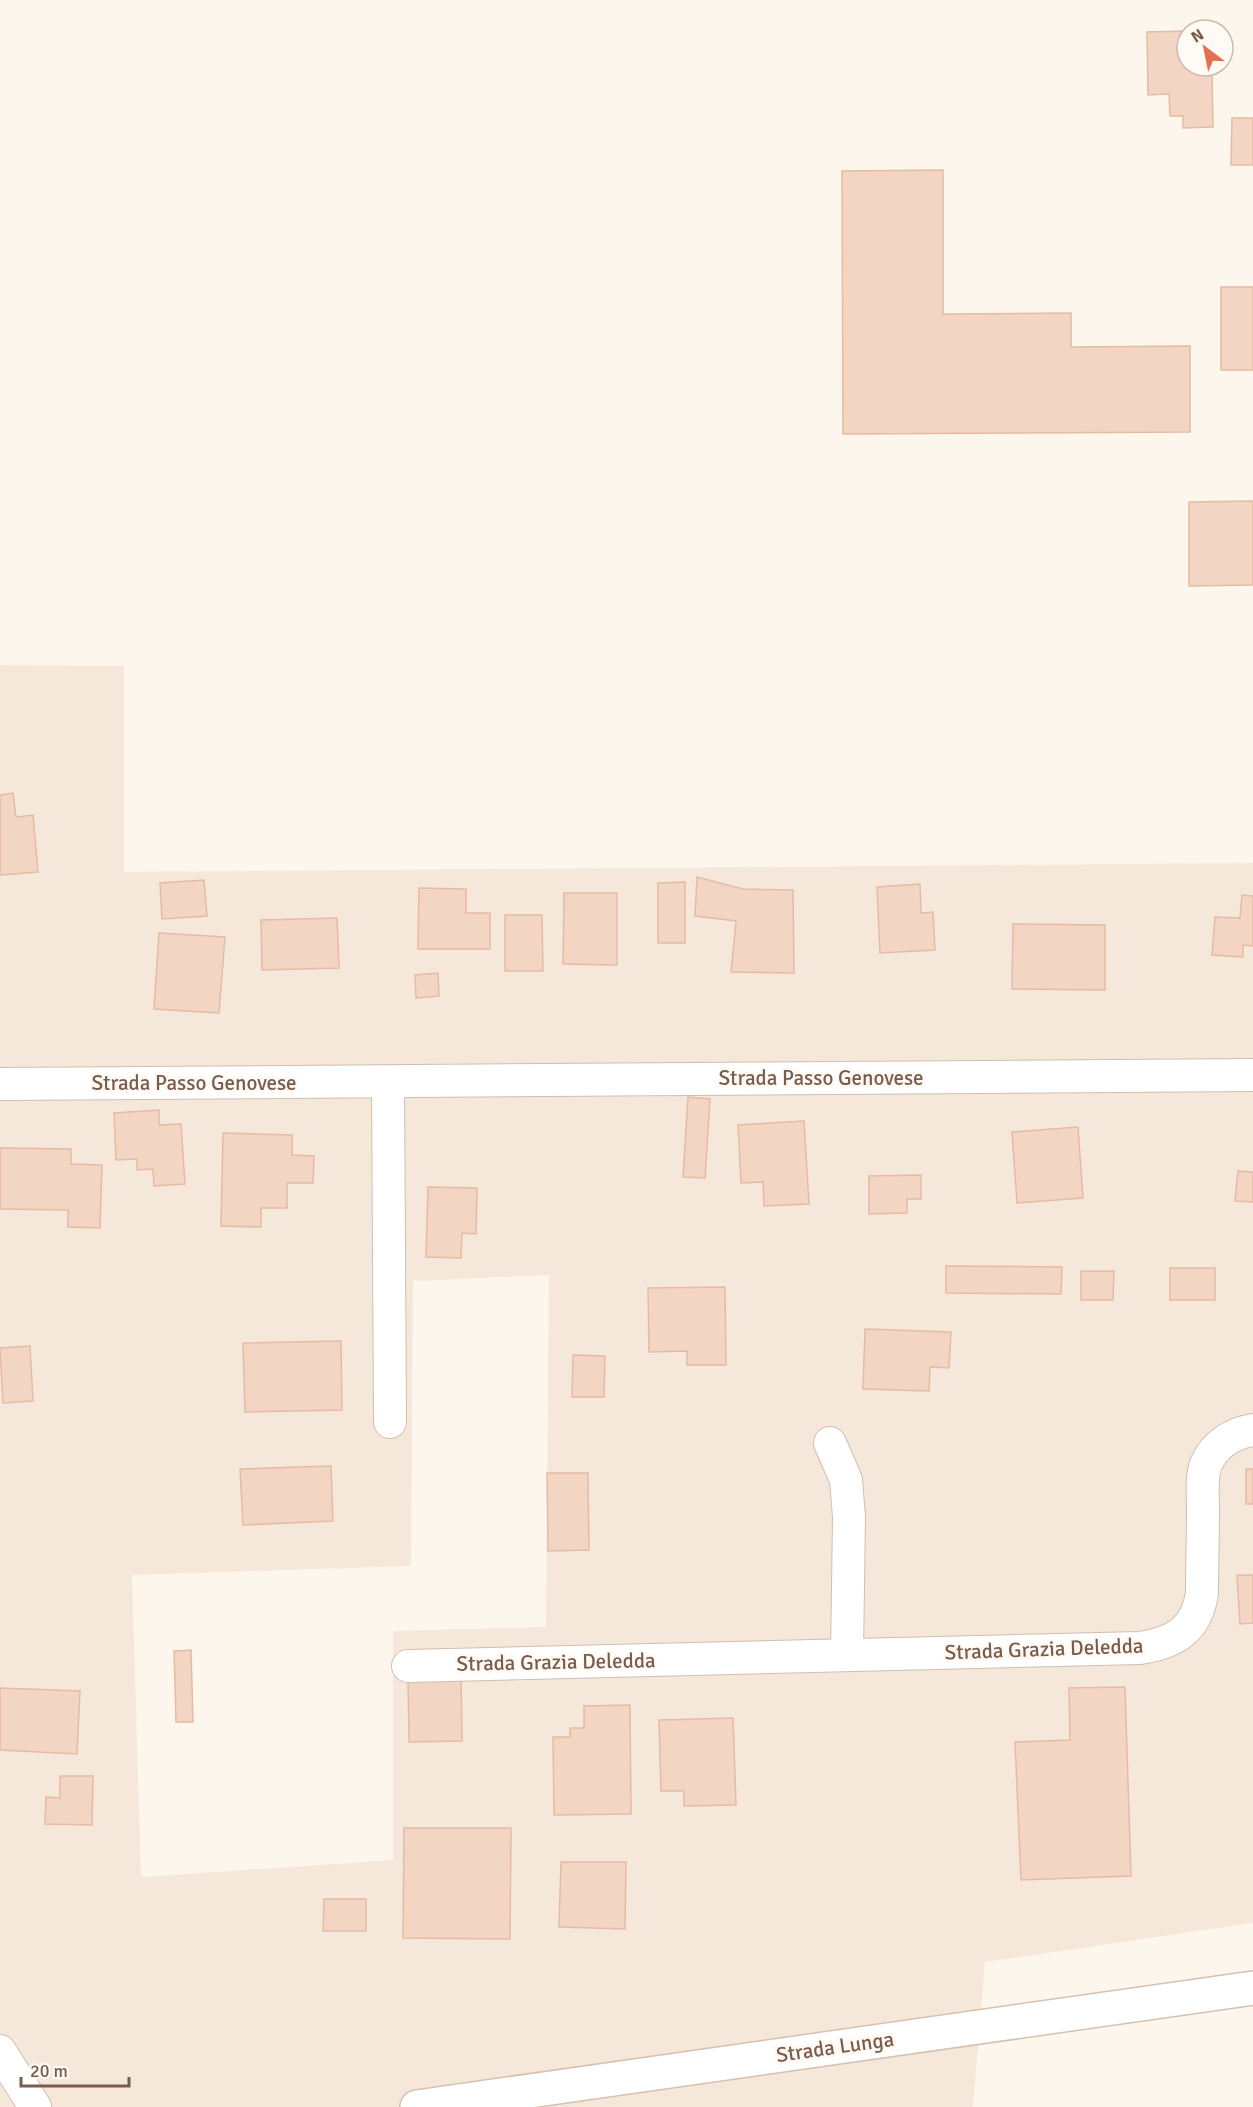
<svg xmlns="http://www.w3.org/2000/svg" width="1253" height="2107" font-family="Signika,sans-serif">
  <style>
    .residential { fill: #f5e8da; fill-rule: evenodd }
    .building { fill: #f3d5c3; stroke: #e6bba3; stroke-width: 1.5 }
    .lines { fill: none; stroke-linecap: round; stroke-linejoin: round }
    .street-casing { stroke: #d1beb0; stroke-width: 34 }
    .secondary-casing { stroke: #d6c0b0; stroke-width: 36 }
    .street { stroke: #fff; stroke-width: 32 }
    .secondary { stroke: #fff; stroke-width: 33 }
    .labels { text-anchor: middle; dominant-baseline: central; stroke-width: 6; stroke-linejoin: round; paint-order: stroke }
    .street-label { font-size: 21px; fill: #7a5c4d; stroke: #fffaf3 }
  </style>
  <rect width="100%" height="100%" fill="#fdf6ec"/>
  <path class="residential" d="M0,665L124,666V872L1253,863V1923L985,1962L973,2107H0ZM549,1275L546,1627L393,1631V1860L141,1877L132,1575L411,1566L413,1281Z"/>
  <g class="building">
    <polygon points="1187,31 1187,66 1212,66 1213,127 1183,128 1183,116 1170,116 1169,94 1148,95 1147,32"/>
    <polygon points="1232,118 1253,118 1253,165 1231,165"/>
    <polygon points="943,170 943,314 1071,313 1071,347 1190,346 1190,432 843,434 842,171"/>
    <rect x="1221" y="287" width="32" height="83"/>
    <polygon points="1253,501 1253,585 1189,586 1189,502"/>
    <polygon points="13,793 16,817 33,815 38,872 0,875 0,795"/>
    <polygon points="697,877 743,889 793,890 794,973 731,972 736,921 695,916"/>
    <polygon points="204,880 207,916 162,919 160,883"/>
    <polygon points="685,882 685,943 658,943 658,883"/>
    <polygon points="920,884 921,913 933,912 935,950 880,953 877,887"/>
    <polygon points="419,888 466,889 466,913 490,913 490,949 418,949"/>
    <polygon points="564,893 617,893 617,965 563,964"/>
    <polygon points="1242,895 1253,896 1253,946 1243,945 1243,957 1212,955 1215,917 1240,918"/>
    <polygon points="505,915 542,915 543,971 505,971"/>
    <polygon points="337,918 339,968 262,970 261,920"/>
    <polygon points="1013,924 1105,925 1105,990 1012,989"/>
    <polygon points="159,933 225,937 219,1013 154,1009"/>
    <polygon points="438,973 439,996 416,998 415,975"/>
    <polygon points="688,1097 710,1099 705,1178 683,1177"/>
    <polygon points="159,1110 159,1125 181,1124 185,1184 154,1186 153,1169 137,1170 137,1159 116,1160 114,1113"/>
    <polygon points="804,1121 809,1204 764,1206 763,1182 741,1183 738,1125"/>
    <polygon points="1078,1127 1083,1198 1017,1203 1012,1132"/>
    <polygon points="223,1133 292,1135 292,1155 314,1156 313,1183 287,1183 287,1208 261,1208 261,1227 221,1226"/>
    <polygon points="0,1148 71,1149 71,1164 102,1165 100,1228 68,1227 68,1210 0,1209"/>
    <polygon points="1238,1171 1253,1172 1253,1202 1235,1201"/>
    <polygon points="921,1175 921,1199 907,1199 907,1213 869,1214 869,1176"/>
    <polygon points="428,1187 477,1188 476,1234 462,1233 461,1258 426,1257"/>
    <polygon points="946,1266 1062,1267 1061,1294 946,1293"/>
    <rect x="1170" y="1268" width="45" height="32"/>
    <polygon points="1081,1271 1114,1271 1113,1300 1081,1300"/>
    <polygon points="725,1287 726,1365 687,1365 687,1351 649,1352 648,1288"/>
    <polygon points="865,1329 951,1332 949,1368 930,1367 929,1391 863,1389"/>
    <polygon points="341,1341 342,1410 245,1412 243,1343"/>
    <polygon points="30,1346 33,1401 3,1403 0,1348"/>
    <polygon points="573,1355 605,1356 604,1397 572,1397"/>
    <polygon points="331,1466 333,1521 243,1525 240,1469"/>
    <rect x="1246" y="1469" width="7" height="35"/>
    <polygon points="547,1473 588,1473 589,1550 548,1551"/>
    <polygon points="1237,1575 1253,1575 1253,1623 1240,1624"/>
    <polygon points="191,1650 193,1722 176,1722 174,1651"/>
    <polygon points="461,1675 462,1741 409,1742 408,1676"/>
    <polygon points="1125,1687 1131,1876 1021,1880 1015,1742 1070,1740 1069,1688"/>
    <polygon points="0,1688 80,1691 77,1754 0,1750"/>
    <polygon points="630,1705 631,1814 554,1815 553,1737 570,1737 570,1728 584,1728 584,1706"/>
    <polygon points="733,1718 736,1805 684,1806 684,1791 661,1791 659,1720"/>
    <polygon points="60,1776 93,1776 92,1825 45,1824 46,1797 60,1798"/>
    <polygon points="404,1828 511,1828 510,1939 403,1938"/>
    <polygon points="561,1862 626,1862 625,1929 559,1927"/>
    <polygon points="324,1899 366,1899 366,1931 323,1931"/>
  </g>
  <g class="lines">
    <defs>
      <g id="street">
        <polyline points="388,1082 390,1422"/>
        <polyline points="0,1084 1253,1075"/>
        <polyline points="830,1443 846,1480 849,1517 847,1655"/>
        <path d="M408,1666L1140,1648C1175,1643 1197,1629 1202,1593C1202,1565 1203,1537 1203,1510C1203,1495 1201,1477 1206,1464C1215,1444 1233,1433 1253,1430"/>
        <polyline points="0,2051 35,2107"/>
      </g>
      <polyline id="secondary" points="417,2107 1253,1988"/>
    </defs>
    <use href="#street" class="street-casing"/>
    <use href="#secondary" class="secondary-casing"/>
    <use href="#street" class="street"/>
    <use href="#secondary" class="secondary"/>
  </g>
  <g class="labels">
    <g class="street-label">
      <text x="821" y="1078">Strada Passo Genovese</text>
      <text x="194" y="1083">Strada Passo Genovese</text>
      <text transform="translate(1044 1649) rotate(-2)">Strada Grazia Deledda</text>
      <text transform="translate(556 1662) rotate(-1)">Strada Grazia Deledda</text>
      <text transform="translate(835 2047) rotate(-8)">Strada Lunga</text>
    </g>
  </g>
  <g transform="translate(1205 48) rotate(328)"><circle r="28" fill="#fffaf3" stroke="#cabbb1" stroke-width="1.5"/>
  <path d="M0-4.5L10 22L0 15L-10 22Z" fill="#e76f51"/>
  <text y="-9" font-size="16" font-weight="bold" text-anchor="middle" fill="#7a5c4d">N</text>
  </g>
  <path d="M21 2077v9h108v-9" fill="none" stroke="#7a5c4d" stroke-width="3"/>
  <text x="30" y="2077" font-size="18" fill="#7a5c4d" stroke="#fffaf3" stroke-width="4.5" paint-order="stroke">20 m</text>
</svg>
